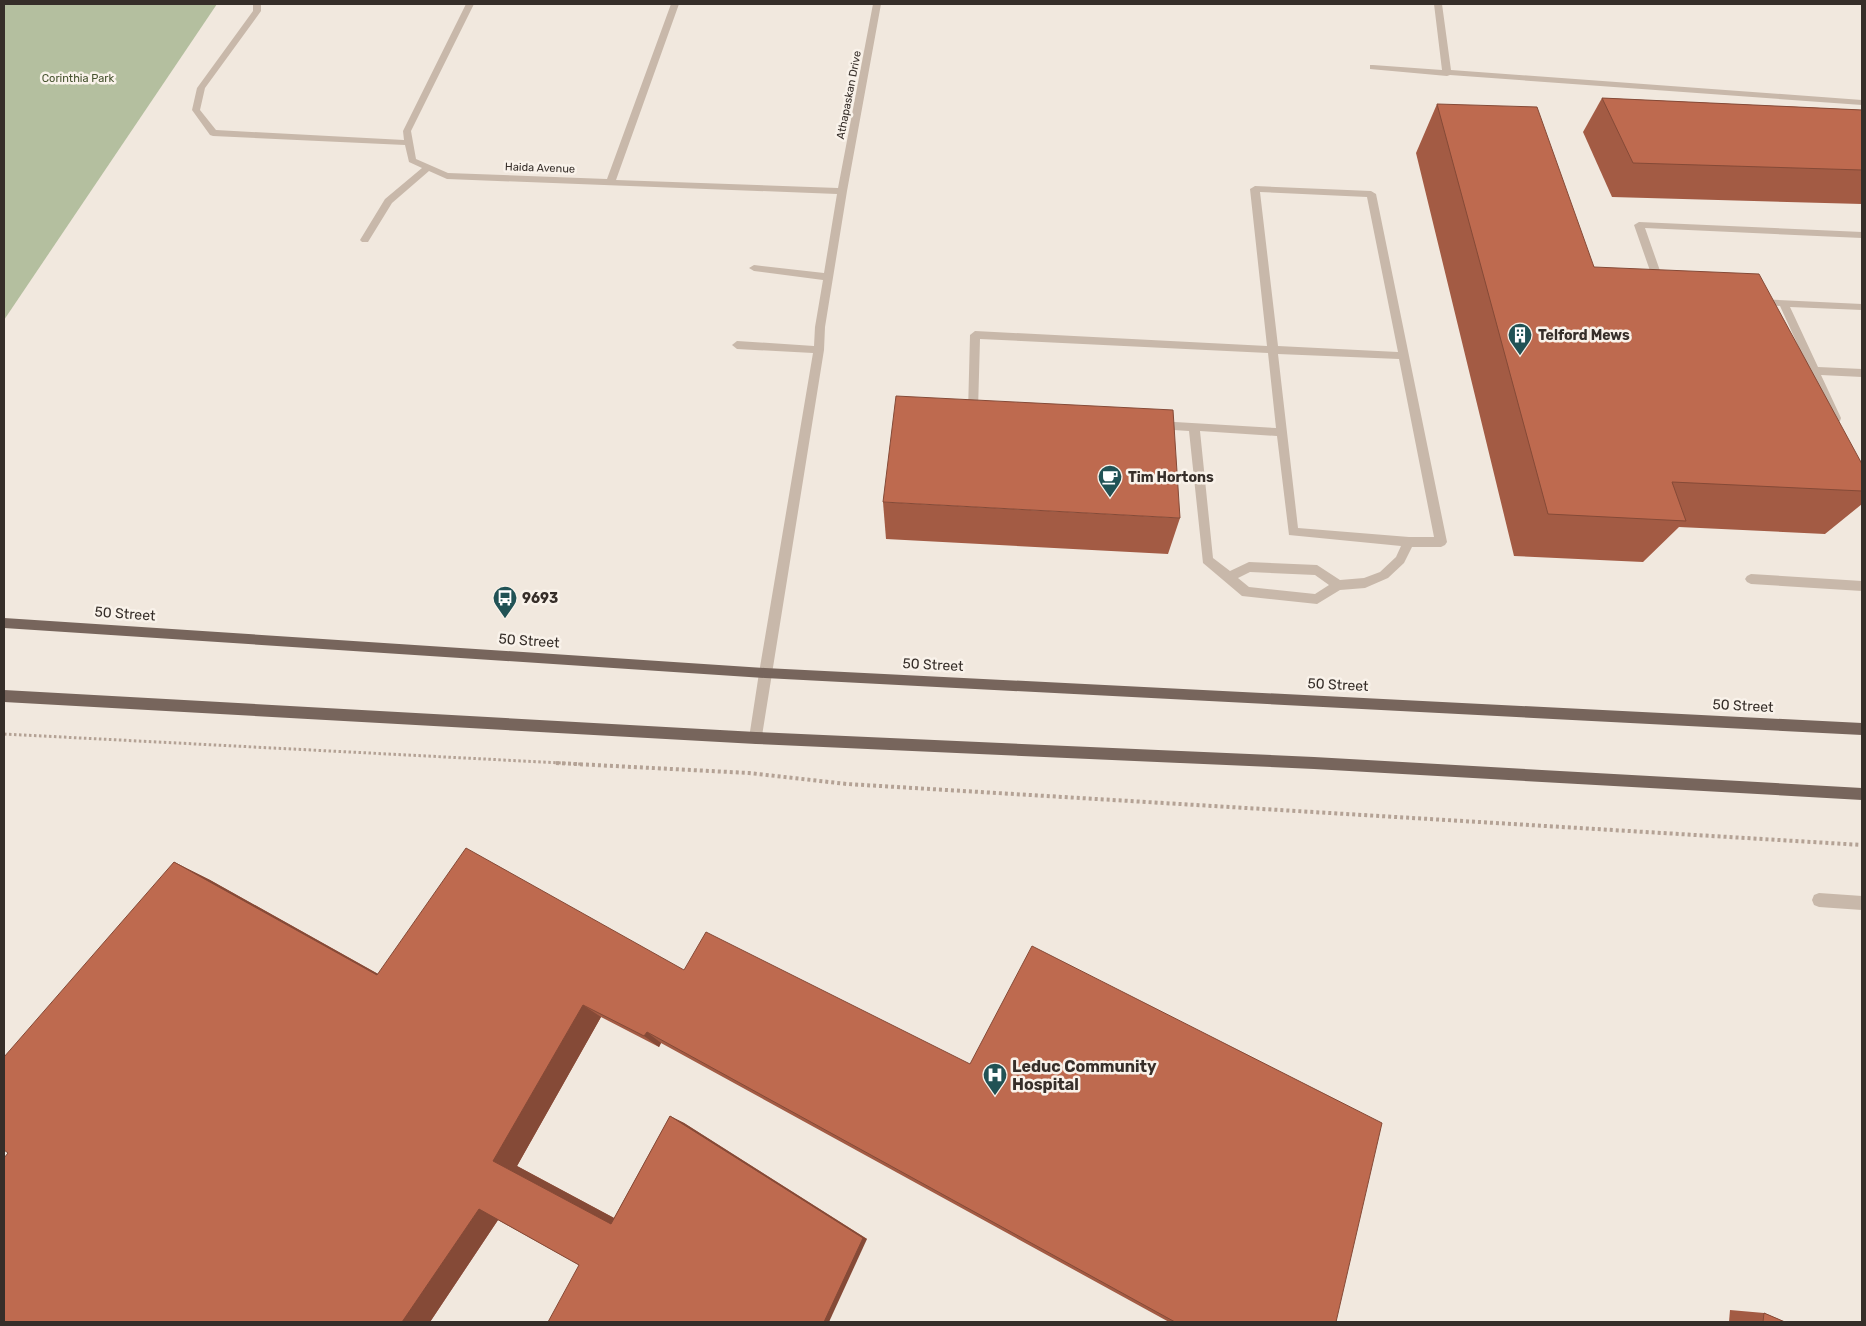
<svg xmlns="http://www.w3.org/2000/svg" width="1866" height="1326" font-family="Rubik,sans-serif">
  <style>
    .green { fill: #b4bf9f }
    .lines { fill: none; stroke-linecap: round; stroke-linejoin: round }
    .path-far1 { stroke: #b4a295; stroke-width: 3; stroke-dasharray: 2.5 2.5; stroke-linecap: butt }
    .path { stroke: #b4a295; stroke-width: 4; stroke-dasharray: 3 3; stroke-linecap: butt }
    .minor { fill: #c8b8aa; fill-rule: evenodd }
    .major { fill: #77655c; fill-rule: evenodd }
    .wall { fill: #a35b44 }
    .shaded-wall { fill: #854a37 }
    .building { fill: #be6a4f; stroke: #854a37 }
    .labels { text-anchor: middle; dominant-baseline: central; stroke-width: 5; stroke-linejoin: round; paint-order: stroke }
    .far-park-label { font-size: 11px; fill: #46532f; stroke: #f9f2ea }
    .far-street-label { font-size: 11px; fill: #362e29; stroke: #f9f2ea }
    .poi-label { font-size: 14px; font-weight: bold; fill: #362e29; stroke: #f9f2ea; text-anchor: start }
    .street-label { font-size: 14px; fill: #362e29; stroke: #f9f2ea }
    .near-poi-label { font-size: 16px; font-weight: bold; fill: #362e29; stroke: #f9f2ea; text-anchor: start }
  </style>
  <rect width="100%" height="100%" fill="#f1e8de"/>
  <polygon class="green" points="4,4 217,4 4,320"/>
  <g class="lines">
    <polyline class="path-far1" points="4,734 580,764"/>
    <polyline class="path" points="556,763 749,773 847,784 1862,845"/>
    <g class="minor">
      <polygon points="253,4 261,4 261,11 205,88 200,110 216,130 404,140 403,131 466,4 474,4 411,131 416,159 448,173 607,179 671,4 679,4 616,180 838,188 873,4 881,4 847,191 825,327 824,350 761,742 756,744 751,742 749,738 759,673 813,353 737,349 732,345 737,341 814,346 815,327 823,280 754,271 749,268 754,265 824,273 837,194 447,179 429,171 392,203 368,242 362,242 360,240 385,199 422,168 409,162 405,145 213,136 210,135 192,110 197,88 253,11"/>
      <polygon points="1434,4 1442,4 1451,70 1862,100 1862,105 1450,75 1447,76 1370,69 1370,65 1373,65 1442,70"/>
      <path d="M1255,186L1371,191L1376,194L1447,542L1445,545L1441,547H1412L1404,563L1388,578L1365,588L1340,590L1317,604L1242,596L1203,563L1189,431L1158,429L1153,425L1158,421L1276,428L1268,353L980,339L978,410L981,413L976,417L969,415L968,412L970,335L975,331L1267,346L1250,189ZM1260,192L1367,197L1398,352L1278,346ZM1278,354L1399,359L1434,537H1409L1298,528ZM1200,431L1277,436L1289,535L1401,546L1396,557L1380,572L1364,578L1340,580L1317,565L1249,562L1230,571L1213,558ZM1250,572L1315,575L1329,585L1315,594L1249,587L1238,578Z"/>
      <polygon points="1639,222 1862,232 1862,238 1645,228 1665,285 1660,288 1655,285 1634,225"/>
      <polygon points="1758,299 1862,304 1862,310 1790,307 1818,367 1862,369 1862,377 1821,375 1841,418 1840,421 1836,422 1831,418 1780,306 1754,304 1754,300"/>
      <polygon points="1751,574 1862,581 1862,591 1751,584 1747,582 1745,579 1747,576"/>
      <polygon points="1819,893 1862,896 1862,910 1819,907 1814,905 1812,900 1814,895"/>
    </g>
    <g class="major">
      <polygon points="4,618 765,668 1862,723 1862,735 765,678 4,628"/>
      <polygon points="4,690 756,732 1314,757 1862,788 1862,800 1314,769 756,744 4,702"/>
    </g>
  </g>
  <g class="wall">
    <polygon points="1602,98 1862,110 1862,204 1612,197 1583,132"/>
    <polygon points="1437,104 1594,267 1862,464 1862,504 1825,534 1679,527 1643,562 1514,556 1416,153"/>
    <polygon points="883,502 1180,518 1168,554 886,539"/>
    <polygon points="174,862 210,880 378,974 684,970 1336,1322 1169,1322 661,1043 659,1047 601,1017 517,1166 614,1218 670,1116 684,1123 867,1239 579,1265 498,1220 430,1322 4,1322 8,1153"/>
    <polygon points="1730,1310 1764,1313 1785,1322 1729,1322"/>
  </g>
  <g class="shaded-wall">
    <polygon points="174,862 210,880 405,989 377,975"/>
    <polygon points="583,1005 601,1017 517,1166 629,1226 611,1224 493,1161"/>
    <polygon points="647,1032 661,1043 659,1047 644,1036"/>
    <polygon points="670,1116 684,1123 867,1239 829,1322 824,1322"/>
    <polygon points="479,1209 504,1211 430,1322 402,1322"/>
  </g>
  <g class="building">
    <polygon points="1602,98 1862,110 1862,170 1633,163"/>
    <polygon points="1437,104 1537,107 1594,267 1759,274 1862,464 1862,491 1672,482 1686,521 1548,514"/>
    <polygon points="896,396 1173,410 1180,518 883,502"/>
    <polygon points="466,848 684,970 706,932 970,1064 1032,946 1382,1123 1336,1322 1175,1322 647,1032 644,1036 583,1005 493,1161 611,1224 670,1116 863,1238 824,1322 548,1322 579,1265 479,1209 402,1322 4,1322 4,1158 8,1153 4,1150 4,1057 174,862 377,975"/>
    <polygon points="1764,1313 1785,1322 1763,1322"/>
  </g>
  <defs>
    <symbol id="building-pin" viewBox="-11 -11 22 30"><path d="M0 17L-7.5 6A9.5 9.5 0 1 1 7.5 6Z" fill="#215255" stroke="#f9f2ea"/><path d="M-4-6H4V6H1V3H-1V6H-4ZM-2.5-4.3h1.7v1.8h-1.7ZM.8-4.3h1.7v1.8H.8ZM-2.5-1h1.7V.8h-1.7ZM.8-1h1.7V.8H.8Z" fill="#fff"/></symbol>
    <symbol id="cafe-pin" viewBox="-11 -11 22 30"><path d="M0 17L-7.5 6A9.5 9.5 0 1 1 7.5 6Z" fill="#215255" stroke="#f9f2ea"/><path d="M-5.5-4.5H6V0H3Q3 3.5 0 3.5H-2.5Q-5.5 3.5-5.5 0ZM3-3.2v2h1.7v-2ZM-6 4.5H4V6H-6Z" fill="#fff"/></symbol>
    <symbol id="bus-pin" viewBox="-11 -11 22 30"><path d="M0 17L-7.5 6A9.5 9.5 0 1 1 7.5 6Z" fill="#215255" stroke="#f9f2ea"/><path d="M-5-6H5V4H4V6H2V4H-2V6H-4V4H-5ZM-3.5-4V0h7V-4ZM-3.5 1.2v1.5H-2V1.2ZM2 1.2v1.5H3.5V1.2Z" fill="#fff"/></symbol>
    <symbol id="hospital-pin" viewBox="-11 -11 22 30"><path d="M0 17L-7.5 6A9.5 9.5 0 1 1 7.5 6Z" fill="#215255" stroke="#f9f2ea"/><path d="M-5-5h3v3.5h4V-5h3V5h-3V1.5h-4V5h-3Z" fill="#fff"/></symbol>
  </defs>
  <g fill-rule="evenodd">
    <use href="#building-pin" x="1506" y="321" width="28" height="38"/>
    <use href="#cafe-pin" x="1096" y="463" width="28" height="38"/>
    <use href="#bus-pin" x="491" y="584" width="28" height="38"/>
    <use href="#hospital-pin" x="981" y="1061" width="28" height="38"/>
  </g>
  <g class="labels">
    <g class="far-park-label">
      <text x="78" y="78">Corinthia Park</text>
    </g>
    <g class="far-street-label">
      <text transform="translate(849 95) rotate(-79)">Athapaskan Drive</text>
      <text transform="translate(540 168) rotate(2)">Haida Avenue</text>
    </g>
    <g class="poi-label">
      <text x="1538" y="335">Telford Mews</text>
      <text x="1128" y="477">Tim Hortons</text>
      <text x="522" y="598">9693</text>
    </g>
    <g class="street-label">
      <text transform="translate(125 614) rotate(4)">50 Street</text>
      <text transform="translate(529 641) rotate(4)">50 Street</text>
      <text transform="translate(933 665) rotate(3)">50 Street</text>
      <text transform="translate(1338 685) rotate(3)">50 Street</text>
      <text transform="translate(1743 706) rotate(3)">50 Street</text>
    </g>
    <g class="near-poi-label">
      <text x="1012" y="1066">Leduc Community<tspan x="1012" dy="18">Hospital</tspan></text>
    </g>
  </g>
  <rect width="1866" height="1326" fill="none" stroke="#362e29" stroke-width="10"/>
</svg>
